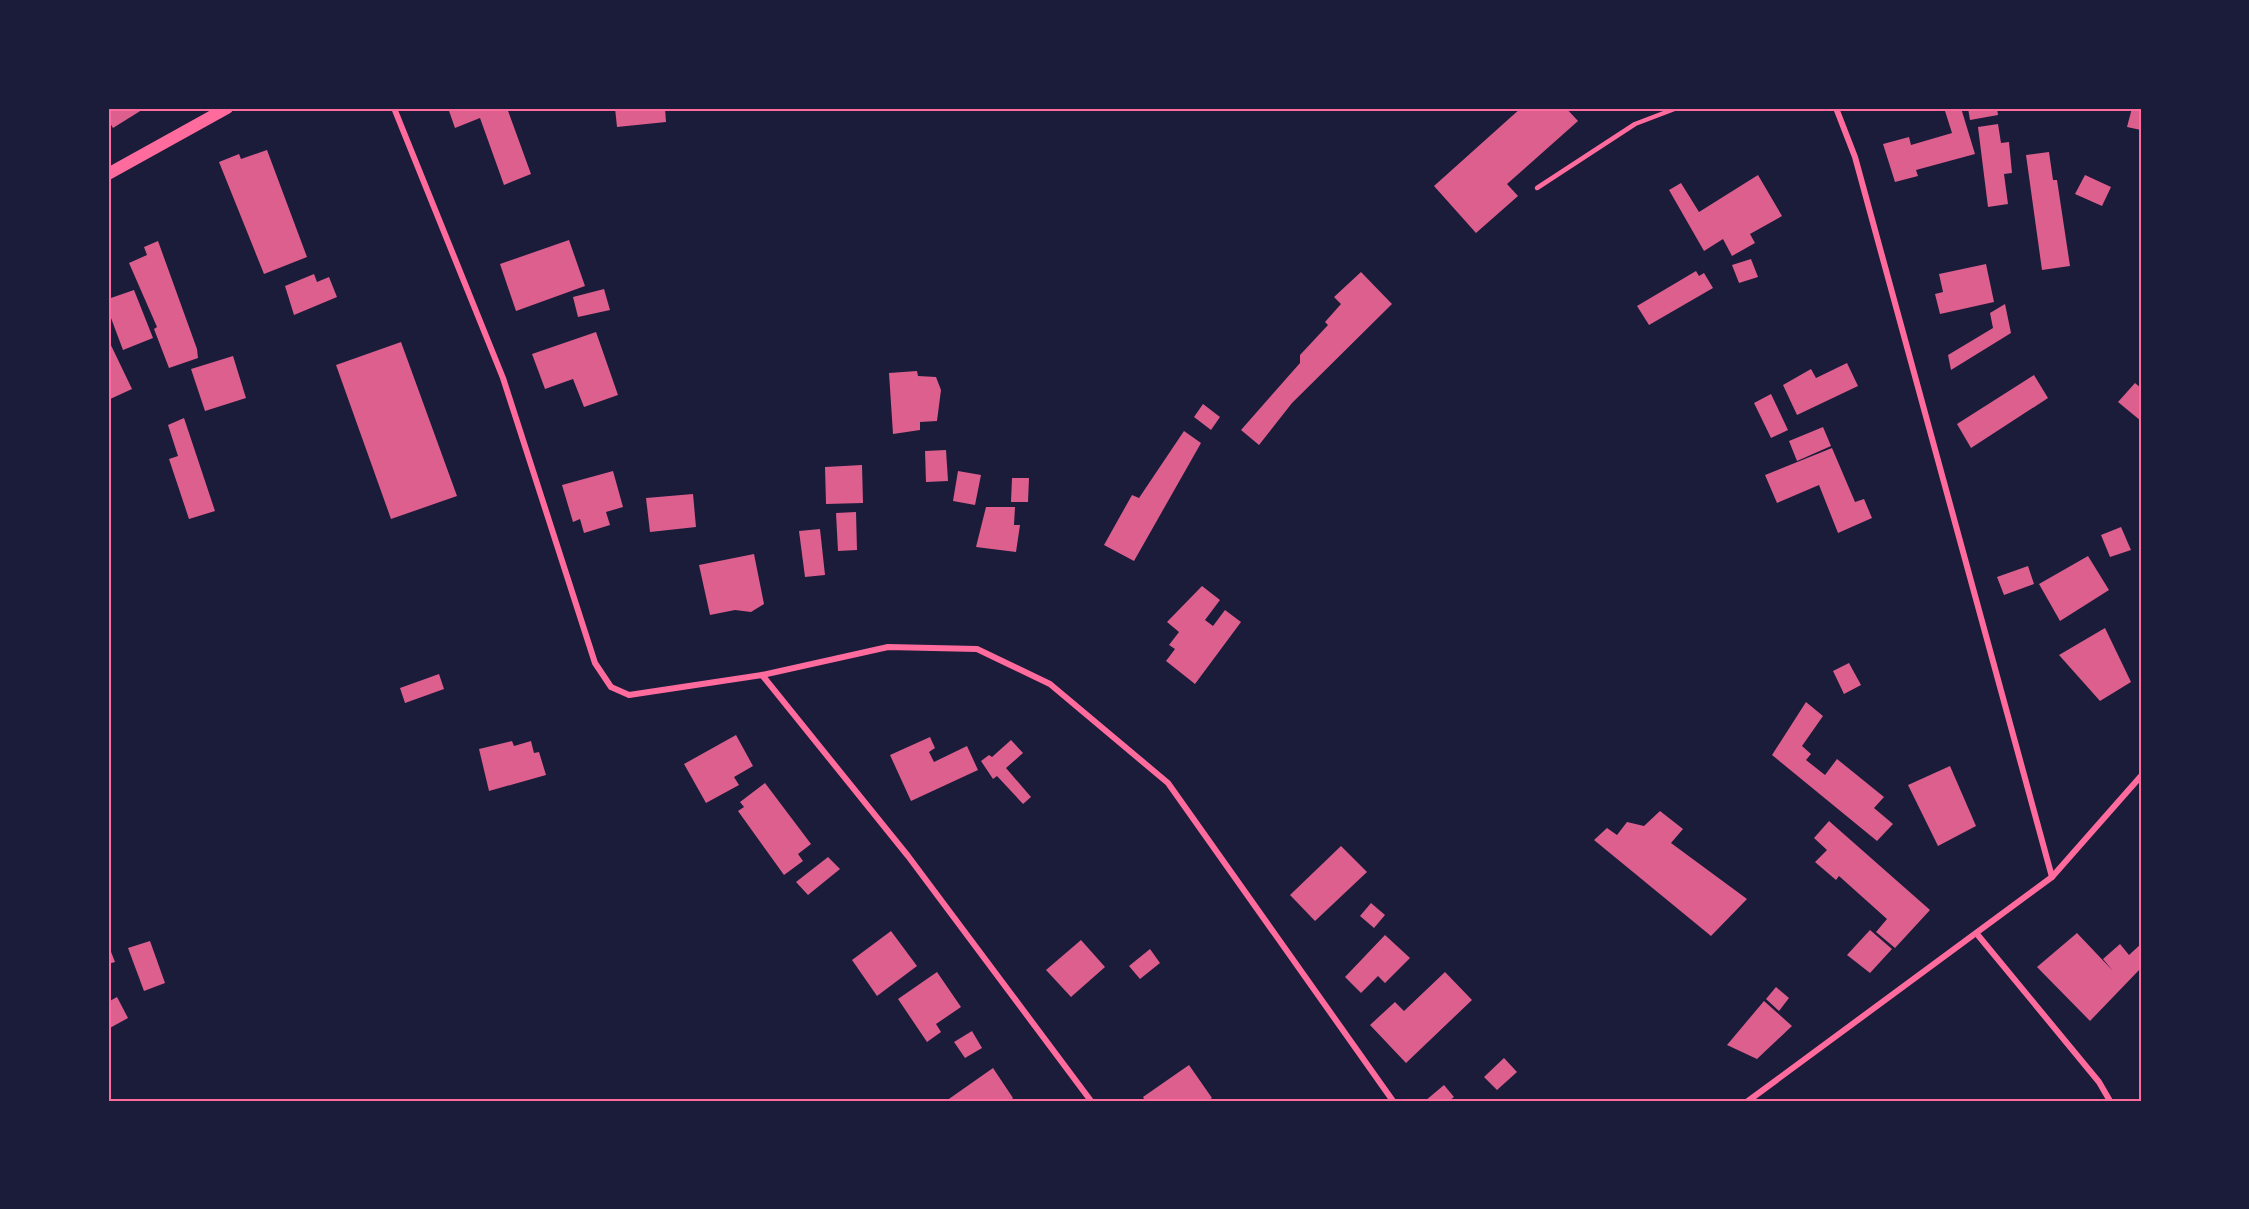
<svg xmlns="http://www.w3.org/2000/svg" width="2249" height="1209" font-family="'DM Sans',sans-serif">
  <style>
    .building { fill: #dd5f8e }
    .lines { fill: none; stroke-linecap: round; stroke-linejoin: round }
    .service { stroke: #ff6b9d; stroke-width: 4.5 }
    .minor { stroke: #ff6b9d; stroke-width: 6 }
    .secondary { stroke: #ff6b9d; stroke-width: 12 }
    .neatline { fill: none; stroke: #ff6b9d; stroke-width: 2 }
  </style>
  <rect width="100%" height="100%" fill="#1b1b3a"/>
  <g class="building">
    <polygon points="108,108 145,108 113,128 108,120"/>
    <polygon points="448,108 507,108 531,174 504,185 480,118 455,128"/>
    <polygon points="615,108 665,108 666,122 617,127"/>
    <polygon points="1521,108 1566,108 1578,121 1507,184 1518,196 1476,233 1434,186"/>
    <polygon points="1961,108 1975,154 1916,170 1918,176 1895,182 1883,144 1909,137 1911,145 1952,133 1945,111"/>
    <polygon points="1968,108 1997,108 1998,115 1970,120"/>
    <polygon points="2132,108 2141,109 2141,130 2127,127"/>
    <polygon points="1998,124 2001,143 2009,142 2012,173 2004,174 2008,204 1988,207 1978,127"/>
    <polygon points="267,150 307,257 264,274 219,162 239,154 241,159"/>
    <polygon points="2049,152 2053,180 2057,180 2070,266 2042,270 2026,155"/>
    <polygon points="1758,175 1782,216 1750,234 1755,243 1732,256 1723,239 1704,251 1669,190 1681,183 1699,212"/>
    <polygon points="2085,175 2111,187 2102,206 2075,194"/>
    <polygon points="569,240 585,286 516,311 500,264"/>
    <polygon points="158,241 197,349 198,358 169,368 154,329 157,327 129,263 147,255 144,247"/>
    <polygon points="1751,259 1758,277 1739,283 1732,265"/>
    <polygon points="1986,264 1994,302 1940,314 1935,294 1943,292 1939,274"/>
    <polygon points="1696,271 1699,276 1704,273 1713,288 1649,325 1637,306"/>
    <polygon points="1361,272 1392,304 1292,403 1259,445 1241,430 1300,363 1300,355 1328,325 1325,322 1341,304 1334,297"/>
    <polygon points="314,274 317,282 329,277 337,297 294,315 285,286"/>
    <polygon points="604,289 610,310 578,317 573,297"/>
    <polygon points="134,290 153,338 123,350 108,310 108,299"/>
    <polygon points="2005,304 2011,333 1951,370 1948,355 1993,328 1990,313"/>
    <polygon points="596,332 618,395 584,407 573,379 545,389 532,354"/>
    <polygon points="108,339 132,389 108,400"/>
    <polygon points="401,342 457,496 391,519 336,365"/>
    <polygon points="233,356 246,398 205,411 191,369"/>
    <polygon points="1847,363 1858,386 1797,415 1783,385 1811,369 1816,378"/>
    <polygon points="917,371 918,376 936,377 941,390 937,421 920,422 920,430 893,434 889,373"/>
    <polygon points="2034,375 2048,398 1971,448 1957,424"/>
    <polygon points="2135,383 2141,388 2141,421 2118,402"/>
    <polygon points="1771,394 1788,430 1771,438 1754,403"/>
    <polygon points="1203,404 1220,417 1211,430 1194,417"/>
    <polygon points="184,418 215,511 189,519 169,459 178,456 168,425"/>
    <polygon points="1823,427 1831,446 1797,461 1789,441"/>
    <polygon points="1184,431 1201,443 1134,561 1104,545 1132,495 1139,498"/>
    <polygon points="1832,448 1855,502 1864,499 1872,518 1838,533 1819,485 1777,503 1765,475"/>
    <polygon points="946,450 948,481 926,482 925,451"/>
    <polygon points="862,465 863,503 826,504 825,467"/>
    <polygon points="613,471 623,507 606,512 610,525 584,533 580,519 573,522 562,485"/>
    <polygon points="958,471 981,475 975,505 953,501"/>
    <polygon points="1012,478 1029,478 1028,502 1011,502"/>
    <polygon points="693,494 696,527 650,532 646,498"/>
    <polygon points="986,507 1015,507 1014,525 1020,525 1016,552 976,547"/>
    <polygon points="856,512 857,550 838,551 836,513"/>
    <polygon points="2121,527 2131,550 2110,557 2101,535"/>
    <polygon points="820,529 825,575 805,577 799,531"/>
    <polygon points="754,554 764,604 751,612 735,610 710,615 699,565"/>
    <polygon points="2088,556 2109,590 2060,621 2039,584"/>
    <polygon points="2028,566 2034,584 2004,595 1997,577"/>
    <polygon points="1202,586 1220,600 1205,620 1213,626 1225,610 1241,622 1195,684 1166,661 1175,649 1169,645 1179,632 1167,622"/>
    <polygon points="2105,628 2131,682 2100,701 2059,655"/>
    <polygon points="1849,663 1861,685 1844,694 1833,671"/>
    <polygon points="439,674 444,689 405,703 400,688"/>
    <polygon points="1806,702 1823,716 1802,746 1811,754 1806,760 1825,775 1837,759 1884,797 1874,808 1893,824 1877,841 1772,755"/>
    <polygon points="736,735 753,766 734,777 739,785 706,803 684,764"/>
    <polygon points="930,737 935,748 929,752 934,762 967,746 978,770 911,801 890,755"/>
    <polygon points="1011,740 1023,753 1006,768 1031,797 1023,804 997,776 993,779 981,761 989,755 992,757"/>
    <polygon points="512,741 514,746 531,741 534,753 539,752 546,775 489,791 479,749"/>
    <polygon points="1950,766 1976,826 1938,846 1908,785"/>
    <polygon points="765,783 811,844 798,854 803,861 784,875 738,811 744,807 740,802"/>
    <polygon points="1660,811 1683,829 1671,843 1747,899 1711,936 1594,840 1607,828 1617,835 1627,822 1644,826"/>
    <polygon points="1829,821 1930,910 1895,948 1876,932 1887,919 1839,876 1836,880 1815,862 1827,850 1814,838"/>
    <polygon points="1341,846 1367,872 1315,921 1290,895"/>
    <polygon points="828,857 840,869 808,895 796,882"/>
    <polygon points="1371,903 1385,915 1374,928 1360,916"/>
    <polygon points="1870,930 1892,949 1870,973 1847,955"/>
    <polygon points="891,931 917,966 877,996 852,960"/>
    <polygon points="2077,933 2113,971 2103,959 2120,944 2129,955 2141,944 2141,968 2090,1021 2037,967"/>
    <polygon points="1385,935 1410,958 1385,983 1378,976 1361,993 1345,977"/>
    <polygon points="1081,940 1105,967 1071,997 1046,970"/>
    <polygon points="150,941 165,983 144,991 128,948"/>
    <polygon points="108,944 115,962 108,964"/>
    <polygon points="1150,949 1160,963 1140,979 1129,966"/>
    <polygon points="937,972 961,1007 936,1024 941,1032 927,1042 898,999"/>
    <polygon points="1445,972 1472,1000 1406,1063 1370,1025 1395,1002 1404,1011"/>
    <polygon points="1776,987 1789,998 1779,1011 1766,999"/>
    <polygon points="117,997 128,1018 108,1029 108,1002"/>
    <polygon points="1764,1001 1792,1026 1757,1059 1727,1045"/>
    <polygon points="972,1031 982,1048 965,1058 954,1042"/>
    <polygon points="1504,1058 1517,1072 1497,1090 1484,1077"/>
    <polygon points="1189,1065 1212,1098 1207,1101 1145,1101 1143,1097"/>
    <polygon points="993,1068 1013,1098 1010,1101 946,1101"/>
    <polygon points="1444,1085 1454,1097 1449,1101 1425,1101"/>
  </g>
  <g class="lines">
    <polyline class="service" points="1537,188 1635,124 1677,108"/>
    <g class="minor">
      <polyline points="394,108 503,378 595,663 611,687 629,695 762,675 888,647 977,649 1050,684 1168,783 1393,1101"/>
      <polyline points="1836,108 1855,157 2052,877"/>
      <polyline points="762,675 908,856 1091,1101"/>
      <polyline points="1977,934 2099,1082 2110,1101"/>
      <polyline points="1748,1101 2052,877 2141,776"/>
    </g>
    <polyline class="secondary" points="108,174 227,108"/>
  </g>
  <rect width="2249" height="1209" fill="none" stroke="#1b1b3a" stroke-width="219"/>
  <rect x="110" y="110" width="2030" height="990" class="neatline"/>
</svg>
